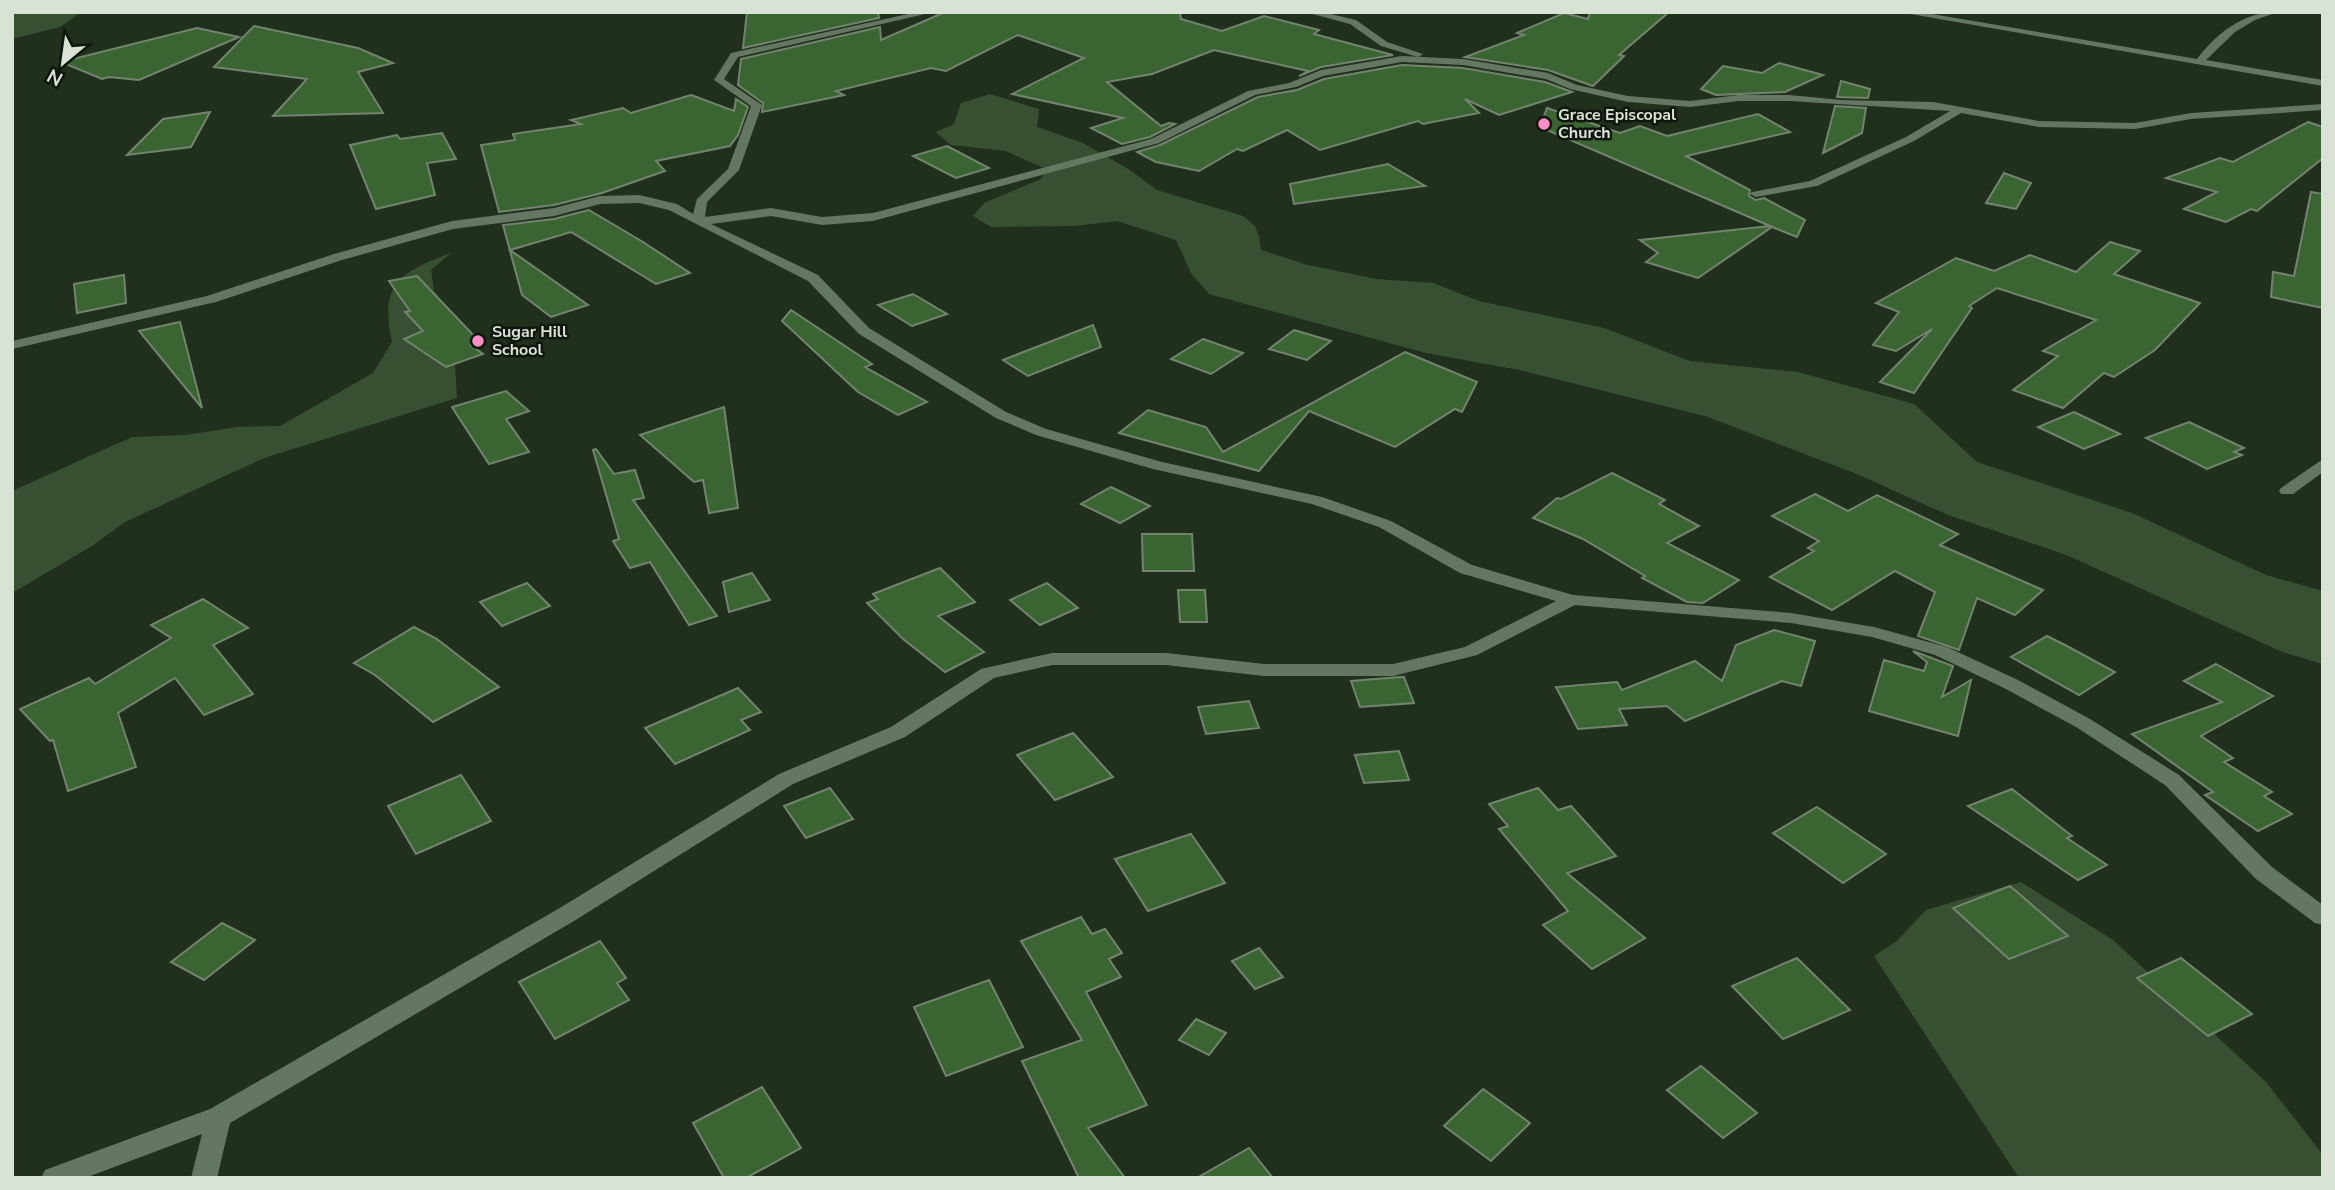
<svg xmlns="http://www.w3.org/2000/svg" width="2335" height="1190" font-family="'Nunito Sans',sans-serif">
  <style>
    .green { fill: #375032 }
    .building { fill: #3b6433; stroke: #72846e; stroke-width: 2 }
    .lines { fill: none; stroke-linecap: round; stroke-linejoin: round }
    .minor { fill: #647761; fill-rule: evenodd }
    .poi-dot { fill: #fb8fc4; stroke: #0f160d; stroke-width: 2.5 }
    .labels { text-anchor: middle; dominant-baseline: central; stroke-width: 5; stroke-linejoin: round; paint-order: stroke }
    .far-poi-label { font-size: 16px; font-weight: bold; fill: #d8e3d6; stroke: #0f160d; text-anchor: start }
  </style>
  <rect width="100%" height="100%" fill="#20301d"/>
  <g class="green">
    <polygon points="12,12 81,12 60,27 12,39"/>
    <polygon points="990,94 1039,109 1037,127 1083,143 1130,170 1157,190 1243,216 1255,226 1259,236 1261,250 1308,265 1376,279 1433,283 1479,301 1604,328 1690,361 1798,372 1914,404 1977,462 2132,513 2266,575 2323,591 2323,664 2285,653 2064,554 1948,515 1857,474 1705,416 1519,370 1426,353 1209,294 1191,273 1176,240 1117,221 1074,226 991,227 973,216 984,203 1041,179 1046,169 1006,151 951,145 936,132 954,124 961,103"/>
    <path d="M451,253L431,270L434,291L457,322L454,350L457,398L264,458L125,522L92,546L12,593V491L132,437L186,435L237,427L280,426L373,373L392,342C379,283 400,272 451,253Z"/>
    <polygon points="2021,882 2113,940 2266,1082 2323,1155 2323,1178 2019,1178 1874,956 1897,941 1926,910"/>
  </g>
  <g class="building">
    <polygon points="747,12 878,12 879,18 743,48"/>
    <polygon points="945,12 1180,12 1181,19 1222,31 1264,16 1319,30 1314,34 1393,55 1321,67 1299,76 1308,71 1214,50 1152,74 1107,82 1161,126 1169,123 1175,124 1150,137 1122,144 1091,128 1123,118 1012,94 1084,58 1018,35 946,71 931,68 836,91 844,95 762,112 763,103 738,85 741,59 880,27 881,40"/>
    <polygon points="1590,12 1669,12 1619,55 1624,56 1593,86 1548,70 1465,57 1524,35 1517,33 1564,13 1588,19"/>
    <polygon points="254,26 358,48 393,63 358,72 383,113 273,116 307,79 214,67"/>
    <polygon points="197,28 239,37 139,80 109,77 102,79 61,62"/>
    <polygon points="1779,63 1823,75 1785,92 1716,95 1701,89 1723,66 1762,73"/>
    <polygon points="1402,65 1463,68 1545,82 1572,92 1499,115 1465,99 1479,113 1423,124 1418,121 1320,150 1287,130 1243,151 1237,149 1199,171 1156,162 1137,152 1160,145 1258,97 1297,90 1324,79"/>
    <polygon points="1841,81 1870,89 1868,98 1837,97"/>
    <polygon points="691,95 734,111 736,99 748,107 738,135 730,146 656,161 665,171 602,193 554,205 499,212 481,145 515,140 513,134 581,124 571,120 623,108 631,113"/>
    <polygon points="1835,106 1866,108 1862,133 1823,153"/>
    <polygon points="1547,108 1620,133 1640,126 1667,136 1758,114 1790,132 1686,156 1750,190 1749,196 1756,200 1764,198 1805,220 1797,237 1772,227 1698,278 1646,262 1658,253 1640,240 1770,226 1540,127"/>
    <polygon points="210,112 191,147 127,155 163,119"/>
    <polygon points="2308,122 2323,127 2323,158 2257,211 2251,209 2226,222 2184,209 2217,192 2166,178 2220,158 2233,162"/>
    <polygon points="442,133 456,159 427,163 435,195 376,209 350,145 397,135 400,139"/>
    <polygon points="947,146 989,168 956,178 913,156"/>
    <polygon points="1388,164 1425,186 1294,204 1290,184"/>
    <polygon points="2004,173 2031,183 2016,209 1986,203"/>
    <polygon points="2311,192 2323,194 2323,308 2271,297 2273,272 2294,276"/>
    <polygon points="589,210 643,242 690,273 656,284 571,232 510,250 588,305 551,317 522,295 503,225 554,219"/>
    <polygon points="2110,242 2140,251 2114,274 2200,303 2155,350 2114,377 2104,373 2063,408 2013,390 2058,356 2043,351 2096,320 1997,288 1969,306 1972,308 1914,393 1880,382 1932,329 1896,351 1873,345 1899,312 1876,303 1956,258 1994,271 2030,255 2076,272"/>
    <polygon points="124,275 126,303 77,313 74,284"/>
    <polygon points="417,276 480,342 471,345 483,354 446,367 404,339 423,331 405,312 410,311 389,281"/>
    <polygon points="913,294 947,314 912,326 878,305"/>
    <polygon points="791,310 872,364 865,367 927,402 898,415 858,392 782,321"/>
    <polygon points="180,322 202,408 139,331"/>
    <polygon points="1093,325 1101,347 1028,376 1003,360"/>
    <polygon points="1294,330 1331,341 1307,360 1269,349"/>
    <polygon points="1203,339 1243,353 1211,374 1171,359"/>
    <polygon points="1405,352 1477,382 1462,412 1455,409 1395,447 1309,411 1259,471 1119,433 1148,410 1206,427 1223,452"/>
    <polygon points="506,391 529,411 506,419 529,452 489,464 452,407"/>
    <polygon points="724,407 738,508 709,513 703,480 694,482 640,435"/>
    <polygon points="2074,412 2120,434 2084,449 2038,427"/>
    <polygon points="2189,422 2244,448 2234,452 2242,455 2207,469 2146,438"/>
    <polygon points="596,449 614,474 635,470 644,498 633,500 717,616 689,625 650,562 630,568 613,541 619,539 593,450"/>
    <polygon points="1612,473 1665,500 1659,504 1699,526 1667,543 1739,580 1703,603 1687,602 1642,578 1645,576 1583,539 1533,518 1557,498 1561,499"/>
    <polygon points="1111,487 1150,506 1120,523 1081,504"/>
    <polygon points="1815,494 1848,511 1877,495 1958,534 1940,545 2043,590 2015,615 1977,598 1959,650 1918,636 1935,592 1895,571 1832,610 1770,577 1814,551 1808,548 1819,541 1772,516"/>
    <polygon points="1142,534 1192,534 1194,571 1143,571"/>
    <polygon points="940,568 975,602 938,616 984,652 945,672 903,639 867,603 878,599 873,594"/>
    <polygon points="752,573 770,600 729,612 723,582"/>
    <polygon points="527,583 550,606 502,626 480,602"/>
    <polygon points="1047,583 1078,608 1040,625 1010,600"/>
    <polygon points="1178,590 1205,590 1207,622 1180,622"/>
    <polygon points="203,599 248,628 213,645 253,694 204,715 175,678 118,713 136,767 68,791 53,740 50,741 20,709 89,678 95,684 171,638 151,625"/>
    <polygon points="414,627 437,639 499,687 433,722 375,675 354,663"/>
    <polygon points="1774,630 1815,641 1801,686 1782,681 1685,721 1667,706 1619,709 1627,725 1578,729 1556,687 1617,682 1622,690 1695,661 1722,681 1736,645"/>
    <polygon points="2047,636 2067,646 2115,672 2079,695 2011,657"/>
    <polygon points="1913,651 1953,666 1942,697 1971,680 1958,736 1869,711 1884,660 1924,671 1927,662"/>
    <polygon points="2216,664 2273,696 2201,736 2233,758 2224,762 2272,792 2264,796 2292,814 2258,831 2205,795 2213,792 2132,734 2222,702 2184,681"/>
    <polygon points="1400,677 1404,677 1414,703 1360,707 1351,681"/>
    <polygon points="738,688 761,712 741,720 750,730 675,764 645,728"/>
    <polygon points="1249,701 1259,728 1206,734 1198,707"/>
    <polygon points="1073,733 1113,777 1055,800 1017,755"/>
    <polygon points="1399,751 1409,780 1364,783 1355,755"/>
    <polygon points="461,775 491,821 416,854 388,806"/>
    <polygon points="830,788 853,819 806,838 784,806"/>
    <polygon points="1538,788 1558,810 1571,806 1616,856 1567,873 1645,938 1592,969 1543,925 1568,911 1499,829 1508,826 1489,804"/>
    <polygon points="2012,789 2072,836 2067,838 2107,865 2078,880 1968,806"/>
    <polygon points="1817,807 1886,854 1843,883 1773,833"/>
    <polygon points="1191,834 1225,883 1148,911 1115,859"/>
    <polygon points="2010,886 2068,936 2009,959 1953,908"/>
    <polygon points="1081,917 1092,934 1105,929 1122,953 1109,959 1121,977 1086,992 1147,1105 1088,1128 1125,1178 1079,1178 1022,1061 1082,1040 1021,941"/>
    <polygon points="222,923 255,940 204,980 171,962"/>
    <polygon points="600,941 626,978 617,983 629,1000 555,1039 519,982"/>
    <polygon points="1259,948 1283,977 1255,989 1232,961"/>
    <polygon points="1797,958 1850,1010 1783,1039 1732,986"/>
    <polygon points="2181,958 2252,1014 2208,1036 2137,978"/>
    <polygon points="989,980 1023,1047 946,1076 914,1007"/>
    <polygon points="1196,1019 1226,1033 1209,1055 1179,1040"/>
    <polygon points="1701,1066 1757,1113 1723,1138 1667,1090"/>
    <polygon points="762,1087 801,1148 746,1178 724,1178 693,1123"/>
    <polygon points="1483,1089 1530,1123 1491,1161 1444,1126"/>
    <polygon points="1249,1148 1273,1178 1197,1178"/>
  </g>
  <g class="lines">
    <g class="minor">
      <polygon points="917,12 934,12 738,57 724,79 762,105 739,170 707,202 705,217 771,208 822,217 873,213 1151,139 1248,91 1289,83 1321,70 1402,56 1463,59 1548,73 1577,85 1628,96 1690,101 1739,95 1790,95 1841,100 1933,102 2039,121 2135,123 2191,113 2323,104 2323,110 2191,119 2135,129 2039,127 1961,113 1914,141 1817,186 1756,197 1750,194 1752,192 1810,181 1906,137 1950,111 1790,101 1739,101 1690,107 1628,102 1570,89 1546,79 1463,65 1402,62 1323,76 1296,87 1255,95 1159,143 873,221 822,225 771,216 711,224 818,275 869,328 1006,412 1046,429 1162,462 1322,497 1391,521 1472,565 1573,595 1791,613 1874,627 1947,647 2018,680 2090,719 2179,775 2272,867 2323,905 2323,925 2315,923 2256,879 2165,785 2076,727 2004,688 1935,655 1872,637 1791,623 1575,605 1477,655 1393,676 1264,676 1166,665 1052,665 994,678 905,737 793,784 574,921 230,1123 217,1178 191,1178 202,1134 85,1178 41,1178 45,1170 210,1109 558,909 779,774 891,727 981,669 1052,653 1166,653 1264,664 1393,664 1465,647 1556,601 1460,573 1379,527 1312,504 1153,469 1036,435 996,418 859,334 808,281 669,210 639,203 600,204 554,216 453,229 342,260 216,302 12,349 12,341 207,296 334,254 452,221 554,208 600,196 639,195 677,204 693,214 697,199 728,169 751,106 714,80 731,53"/>
      <polygon points="1305,12 1322,12 1356,20 1387,42 1423,54 1418,57 1381,46 1350,24"/>
      <path d="M1899,12H1920L2197,59C2218,32 2243,12 2278,12L2255,20L2235,32L2206,60L2323,80V86Z"/>
      <polygon points="2323,459 2323,472 2293,494 2281,494 2279,491 2281,488"/>
    </g>
  </g>
  <g class="poi-dot">
    <circle cx="1544" cy="124" r="7"/>
    <circle cx="478" cy="341" r="7"/>
  </g>
  <g class="labels">
    <g class="far-poi-label">
      <text x="1558" y="115">Grace Episcopal<tspan x="1558" dy="18">Church</tspan></text>
      <text x="492" y="332">Sugar Hill<tspan x="492" dy="18">School</tspan></text>
    </g>
  </g>
  <rect width="2335" height="1190" fill="none" stroke="#d8e3d6" stroke-width="28"/>
  <g transform="translate(63 63) rotate(209)" stroke="#0f160d" stroke-width="5" paint-order="stroke">
  <path d="M0-5L12 26L0 18L-12 26Z" fill="#d8e3d6"/>
  <text y="-10" font-size="19" font-weight="bold" text-anchor="middle" fill="#d8e3d6">N</text>
  </g>
</svg>
